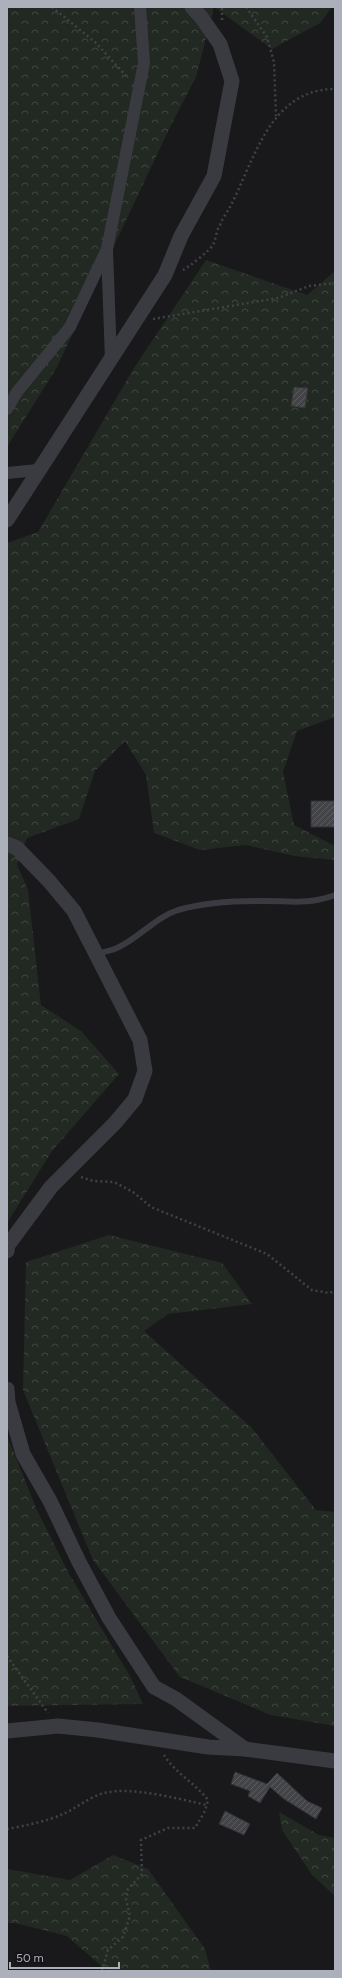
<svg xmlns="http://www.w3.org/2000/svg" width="342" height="1978" font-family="Figtree,sans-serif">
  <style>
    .forest { fill: url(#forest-crowns) }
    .building { fill: url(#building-hatch); stroke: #333337 }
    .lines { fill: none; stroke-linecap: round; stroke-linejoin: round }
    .path { stroke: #404247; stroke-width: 2.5; stroke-dasharray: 2 3; stroke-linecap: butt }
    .service { stroke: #3a3b40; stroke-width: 6 }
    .minor { stroke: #3a3b40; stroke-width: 12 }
    .tertiary { stroke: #3a3b40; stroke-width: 15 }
  </style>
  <defs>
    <pattern id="forest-crowns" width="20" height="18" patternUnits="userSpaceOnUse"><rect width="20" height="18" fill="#212922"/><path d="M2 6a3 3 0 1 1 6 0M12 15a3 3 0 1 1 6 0" fill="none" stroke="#3f4640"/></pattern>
    <pattern id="building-hatch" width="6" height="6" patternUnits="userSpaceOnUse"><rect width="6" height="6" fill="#434448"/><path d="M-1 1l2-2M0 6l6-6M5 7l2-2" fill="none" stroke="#5b5c60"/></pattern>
  </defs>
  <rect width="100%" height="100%" fill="#19191b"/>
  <g class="forest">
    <polygon points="7,7 332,7 320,23 272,49 214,7 196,77 170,127 57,367 7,447"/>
    <polygon points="206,260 307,295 335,271 335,717 297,731 283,772 294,825 335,846 335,860 294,856 246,845 200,850 154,833 146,775 125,741 95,771 79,819 27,838 17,864 28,890 41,1005 81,1031 119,1074 52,1151 7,1223 7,543 38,532 134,368"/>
    <polygon points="109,1235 222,1263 252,1304 168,1314 144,1331 251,1427 316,1510 335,1512 335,1726 271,1715 180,1677 93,1560 23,1390 26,1262"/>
    <polygon points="7,1435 36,1508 68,1572 131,1678 143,1704 7,1706"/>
    <polygon points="279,1812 319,1835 335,1838 335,1896 312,1875 282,1830"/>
    <polygon points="113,1855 148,1869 205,1949 211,1971 107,1971 67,1936 15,1923 7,1923 7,1869 70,1880"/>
  </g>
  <g class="building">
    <polygon points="294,387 308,388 305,408 291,406"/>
    <rect x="311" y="801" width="24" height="26"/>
    <polygon points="235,1772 267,1784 277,1773 307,1801 322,1808 316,1819 284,1799 270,1787 260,1803 248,1796 250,1791 231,1784"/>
    <polygon points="225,1811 250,1824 244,1835 219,1824"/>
  </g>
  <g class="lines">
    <g class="path">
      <polyline points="52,7 96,43 128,78"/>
      <polyline points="246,7 267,37 274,62 276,116"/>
      <polyline points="222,20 222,7"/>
      <path d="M183,270C188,268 210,250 213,245C216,239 216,231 220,225C222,219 226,214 229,209C254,162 269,89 335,89"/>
      <polyline points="153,319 278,298 309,286 335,283"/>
      <polyline points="81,1177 93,1181 114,1182 133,1192 151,1207 267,1254 312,1290 329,1293 335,1291"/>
      <polyline points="7,1656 48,1713"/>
      <path d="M7,1829C24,1826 48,1821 63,1814C77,1808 89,1797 104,1793C132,1786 178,1799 207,1805"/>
      <path d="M102,1971L108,1950L123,1937L130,1916L126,1899L128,1889L142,1874L141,1840L168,1828H195L205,1811L208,1800C195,1783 175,1773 164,1755"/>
    </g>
    <path class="service" d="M96,954C103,952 112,951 119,947C140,937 156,917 178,910C203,903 232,901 257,901C286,900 306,906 335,895"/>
    <g class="minor">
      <polyline points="111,360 107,249 144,63 140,7"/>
      <polyline points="7,409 17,392 70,327 106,251"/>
      <polyline points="7,473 38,470"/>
    </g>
    <g class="tertiary">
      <polyline points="7,520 165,275 181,236 214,176 232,81 220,44 201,17 192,7"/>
      <polyline points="7,844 17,848 49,881 74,911 140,1040 145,1071 135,1099 115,1123 51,1187 8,1245 7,1251"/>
      <polyline points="7,1389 8,1402 23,1454 50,1501 79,1562 109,1618 154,1687 176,1699 245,1749"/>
      <polyline points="7,1731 58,1726 98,1730 208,1747 245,1749 335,1761"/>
    </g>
  </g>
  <rect width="342" height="1978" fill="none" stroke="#acb0ba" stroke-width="16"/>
  <path d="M10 1962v6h109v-6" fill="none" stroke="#acb0ba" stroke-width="2"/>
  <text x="16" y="1962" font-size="12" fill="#acb0ba" stroke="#141416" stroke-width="3" paint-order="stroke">50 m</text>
</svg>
